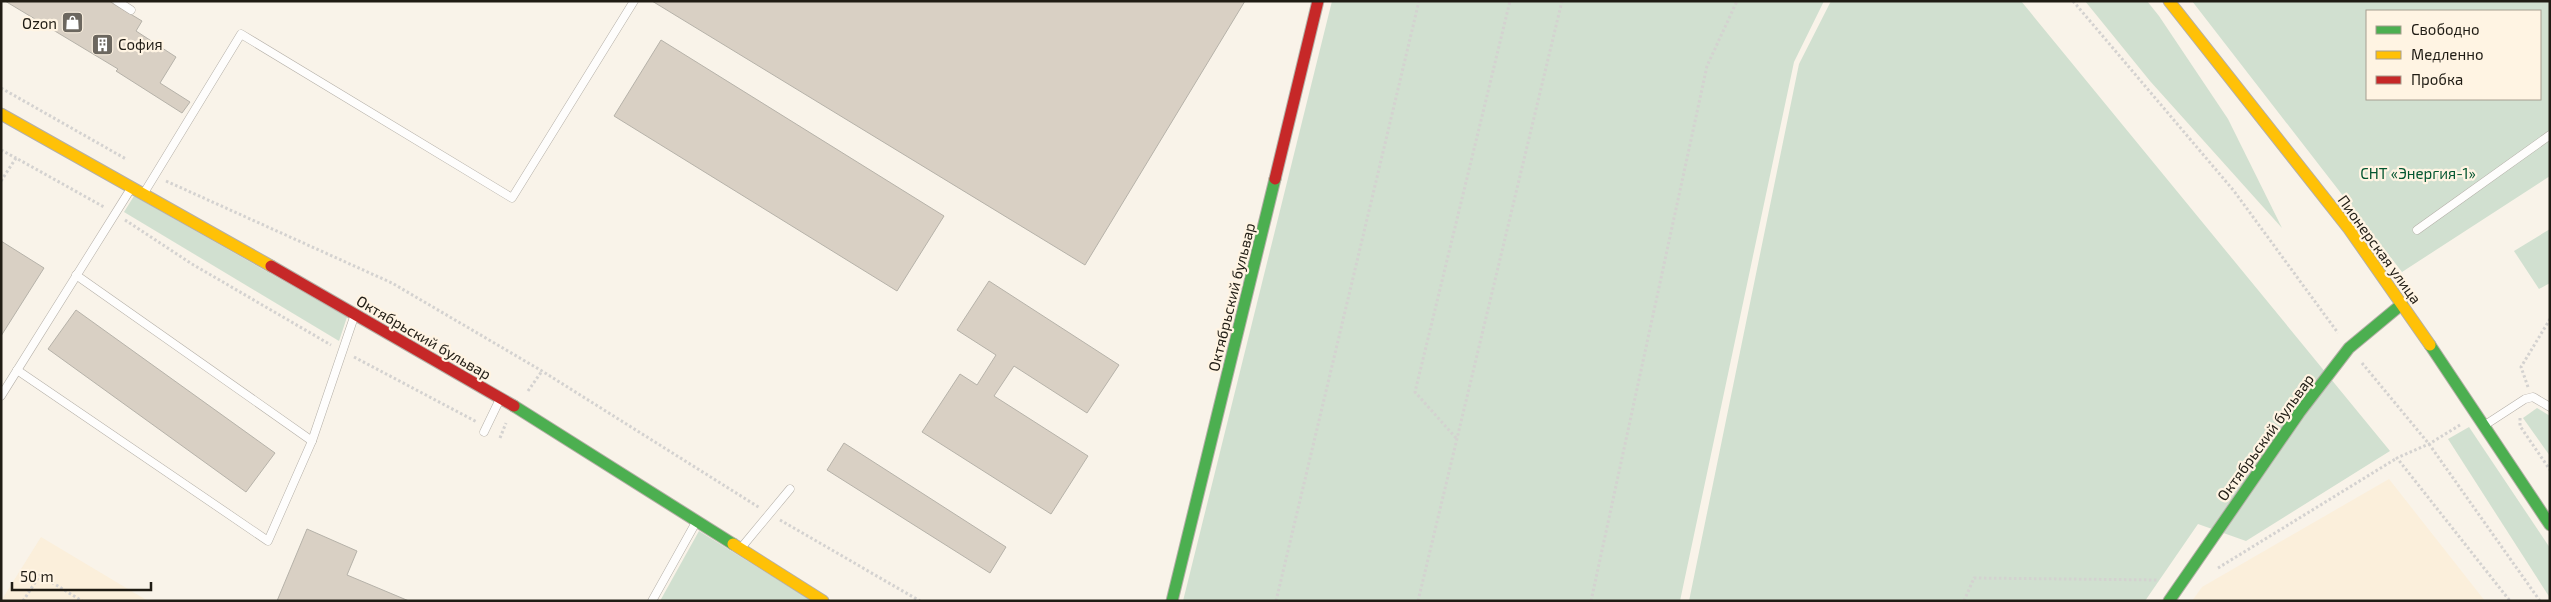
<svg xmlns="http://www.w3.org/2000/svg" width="2551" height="602" font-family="'Exo 2',sans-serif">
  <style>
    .built { fill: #fbefdb }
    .green { fill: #d1e0d0; fill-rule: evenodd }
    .building { fill: #d9d0c4; stroke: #b6b2a9 }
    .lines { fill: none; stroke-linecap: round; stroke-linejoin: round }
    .lane-casing { stroke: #b4afa7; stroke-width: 9 }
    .fast-casing { stroke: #b4afa7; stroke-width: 13 }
    .slow-casing { stroke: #b4afa7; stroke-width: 13 }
    .jam-casing { stroke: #b4afa7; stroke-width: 13 }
    .path { stroke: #d4d2d0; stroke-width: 3; stroke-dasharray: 2.5 2.5; stroke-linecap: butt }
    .lane { stroke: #fefdfc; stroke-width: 8 }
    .fast { stroke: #4caf50; stroke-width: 11 }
    .slow { stroke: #ffc107; stroke-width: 11 }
    .jam { stroke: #c62828; stroke-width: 11 }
    .labels { text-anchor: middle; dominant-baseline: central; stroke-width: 4.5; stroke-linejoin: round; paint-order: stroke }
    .poi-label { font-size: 15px; fill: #201c14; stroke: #fff4e3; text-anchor: end }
    .park-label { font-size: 15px; fill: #045630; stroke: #fff4e3 }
    .street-label { font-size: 15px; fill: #201c14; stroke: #fff4e3 }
  </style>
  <rect width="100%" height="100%" fill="#f9f3e9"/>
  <g class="built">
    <polygon points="2389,479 2485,601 2192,601 2202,587"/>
    <polygon points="41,537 148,601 1,601"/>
  </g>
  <g class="green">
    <polygon points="1332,1 1824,1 1794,62 1680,601 1183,601"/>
    <polygon points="1831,1 2021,1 2390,451 2246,541 2198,524 2145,601 1689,601 1799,64"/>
    <polygon points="2085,1 2147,1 2159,16 2228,119 2282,228 2150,81"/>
    <path d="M2192,1H2550V176L2402,272ZM2367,11H2540V99H2367Z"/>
    <polygon points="134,196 347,317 339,341 124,212"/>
    <polygon points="2550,229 2550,283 2539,289 2514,251"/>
    <polygon points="2537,408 2550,416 2550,456 2523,418"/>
    <polygon points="2469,427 2550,548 2550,598 2448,439"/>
    <polygon points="699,531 812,601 660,601"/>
  </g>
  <g class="building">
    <polygon points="5,1 109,1 142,21 136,31 176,57 160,83 190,102 182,113 116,71 118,69"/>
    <polygon points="652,1 1245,1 1085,265"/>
    <polygon points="661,40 944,216 897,291 614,116"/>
    <polygon points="1,241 44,268 1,336"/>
    <polygon points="989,281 1119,365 1087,413 1014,366 994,396 1088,456 1051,514 922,432 960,374 977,385 996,355 957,330"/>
    <polygon points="76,310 275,453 246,492 48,349"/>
    <polygon points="844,443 1006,547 990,573 827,470"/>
    <polygon points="307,529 357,551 347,575 409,601 277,601"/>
  </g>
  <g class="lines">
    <defs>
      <g id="lane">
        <polyline points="117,1 131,10"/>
        <polyline points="144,193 241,34 512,198 634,1"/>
        <polyline points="2417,230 2550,135"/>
        <polyline points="17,370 268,541 312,441 76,275"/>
        <polyline points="1,396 130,190"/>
        <polyline points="2485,425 2525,399 2533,397 2550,407"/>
        <polyline points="484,432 499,401"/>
        <polyline points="312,441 354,317"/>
        <polyline points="741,548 790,489"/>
        <polyline points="652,601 695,524"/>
      </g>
      <g id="fast">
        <polyline points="2430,345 2550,525"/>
        <polyline points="514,406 733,544"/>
        <polyline points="1172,601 1275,179"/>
        <polyline points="2169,601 2299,413 2349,348 2402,304"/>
      </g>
      <g id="slow">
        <polyline points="2169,1 2349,229 2430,345"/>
        <polyline points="1,114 271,266"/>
        <polyline points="733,544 823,601"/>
      </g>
      <g id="jam">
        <polyline points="1275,179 1318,1"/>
        <polyline points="271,266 514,406"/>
      </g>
    </defs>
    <use href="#lane" class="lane-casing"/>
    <use href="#fast" class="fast-casing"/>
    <use href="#slow" class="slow-casing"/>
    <use href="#jam" class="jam-casing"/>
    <g class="path">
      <polyline points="2073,1 2234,191 2338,333"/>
      <polyline points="1,88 126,159"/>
      <polyline points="1,150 16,158"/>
      <polyline points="1,181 16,158 104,207"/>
      <polyline points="166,181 392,283 542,371 760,508"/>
      <polyline points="125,220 192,264 331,345"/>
      <polyline points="354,357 477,422"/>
      <polyline points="2362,363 2429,444 2540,601"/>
      <polyline points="2528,387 2521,367 2550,319"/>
      <polyline points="528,391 542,371"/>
      <polyline points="2520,418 2520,426 2550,470"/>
      <polyline points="2460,425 2429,444 2397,458 2510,601"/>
      <polyline points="500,438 506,423"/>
      <polyline points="1456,438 1415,392 1510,1"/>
      <polyline points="780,520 920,601"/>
      <polyline points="2218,568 2397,458"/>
      <polyline points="23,601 40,575 82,601"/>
      <polyline points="1276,601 1419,1"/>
      <polyline points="1418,601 1562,1"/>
      <polyline points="1591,601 1707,66 1737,1"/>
      <polyline points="1964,601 1974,578 2159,580"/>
    </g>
    <use href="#lane" class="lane"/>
    <use href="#fast" class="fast"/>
    <use href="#slow" class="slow"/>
    <use href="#jam" class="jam"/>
  </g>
  <defs>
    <symbol id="shop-square" viewBox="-11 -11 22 22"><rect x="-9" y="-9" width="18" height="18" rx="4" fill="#6c675f" stroke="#fff4e3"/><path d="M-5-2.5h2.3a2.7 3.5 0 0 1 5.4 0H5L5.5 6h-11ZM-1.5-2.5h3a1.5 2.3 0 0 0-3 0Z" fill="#fff"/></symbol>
    <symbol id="building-square" viewBox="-11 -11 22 22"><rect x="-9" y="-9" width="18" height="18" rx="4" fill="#6c675f" stroke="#fff4e3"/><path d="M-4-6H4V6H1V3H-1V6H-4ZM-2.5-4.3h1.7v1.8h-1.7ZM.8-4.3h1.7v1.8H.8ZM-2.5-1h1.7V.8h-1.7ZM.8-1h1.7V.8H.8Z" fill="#fff"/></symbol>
  </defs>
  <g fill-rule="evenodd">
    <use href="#shop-square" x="60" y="10" width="25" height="25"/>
    <use href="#building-square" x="90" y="32" width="25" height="25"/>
  </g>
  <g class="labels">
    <g class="poi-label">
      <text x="57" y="23">Ozon</text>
      <text x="118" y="44" text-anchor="start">София</text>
    </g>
    <g class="park-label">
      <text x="2418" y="173">СНТ «Энергия-1»</text>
    </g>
    <g class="street-label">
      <text transform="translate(2380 249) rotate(54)">Пионерская улица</text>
      <text transform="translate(1231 297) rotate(-76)">Октябрьский бульвар</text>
      <text transform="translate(424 337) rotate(30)">Октябрьский бульвар</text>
      <text transform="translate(2265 437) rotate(-54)">Октябрьский бульвар</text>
    </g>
  </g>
  <rect width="2551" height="602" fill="none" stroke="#201c14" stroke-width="5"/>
  <rect x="2366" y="10" width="175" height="90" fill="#fff4e3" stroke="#a69e90"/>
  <rect x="2376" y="26" width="25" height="8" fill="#4caf50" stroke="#a69e90"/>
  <text x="2411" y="35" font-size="15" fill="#201c14">Свободно</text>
  <rect x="2376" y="51" width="25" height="8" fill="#ffc107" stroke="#a69e90"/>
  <text x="2411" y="60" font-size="15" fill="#201c14">Медленно</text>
  <rect x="2376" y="76" width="25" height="8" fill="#c62828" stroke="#a69e90"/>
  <text x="2411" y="85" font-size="15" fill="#201c14">Пробка</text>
  <path d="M12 582v8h139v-8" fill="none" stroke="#201c14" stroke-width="2.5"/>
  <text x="20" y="582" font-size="15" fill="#201c14" stroke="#fff4e3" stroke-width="4" paint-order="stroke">50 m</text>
</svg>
